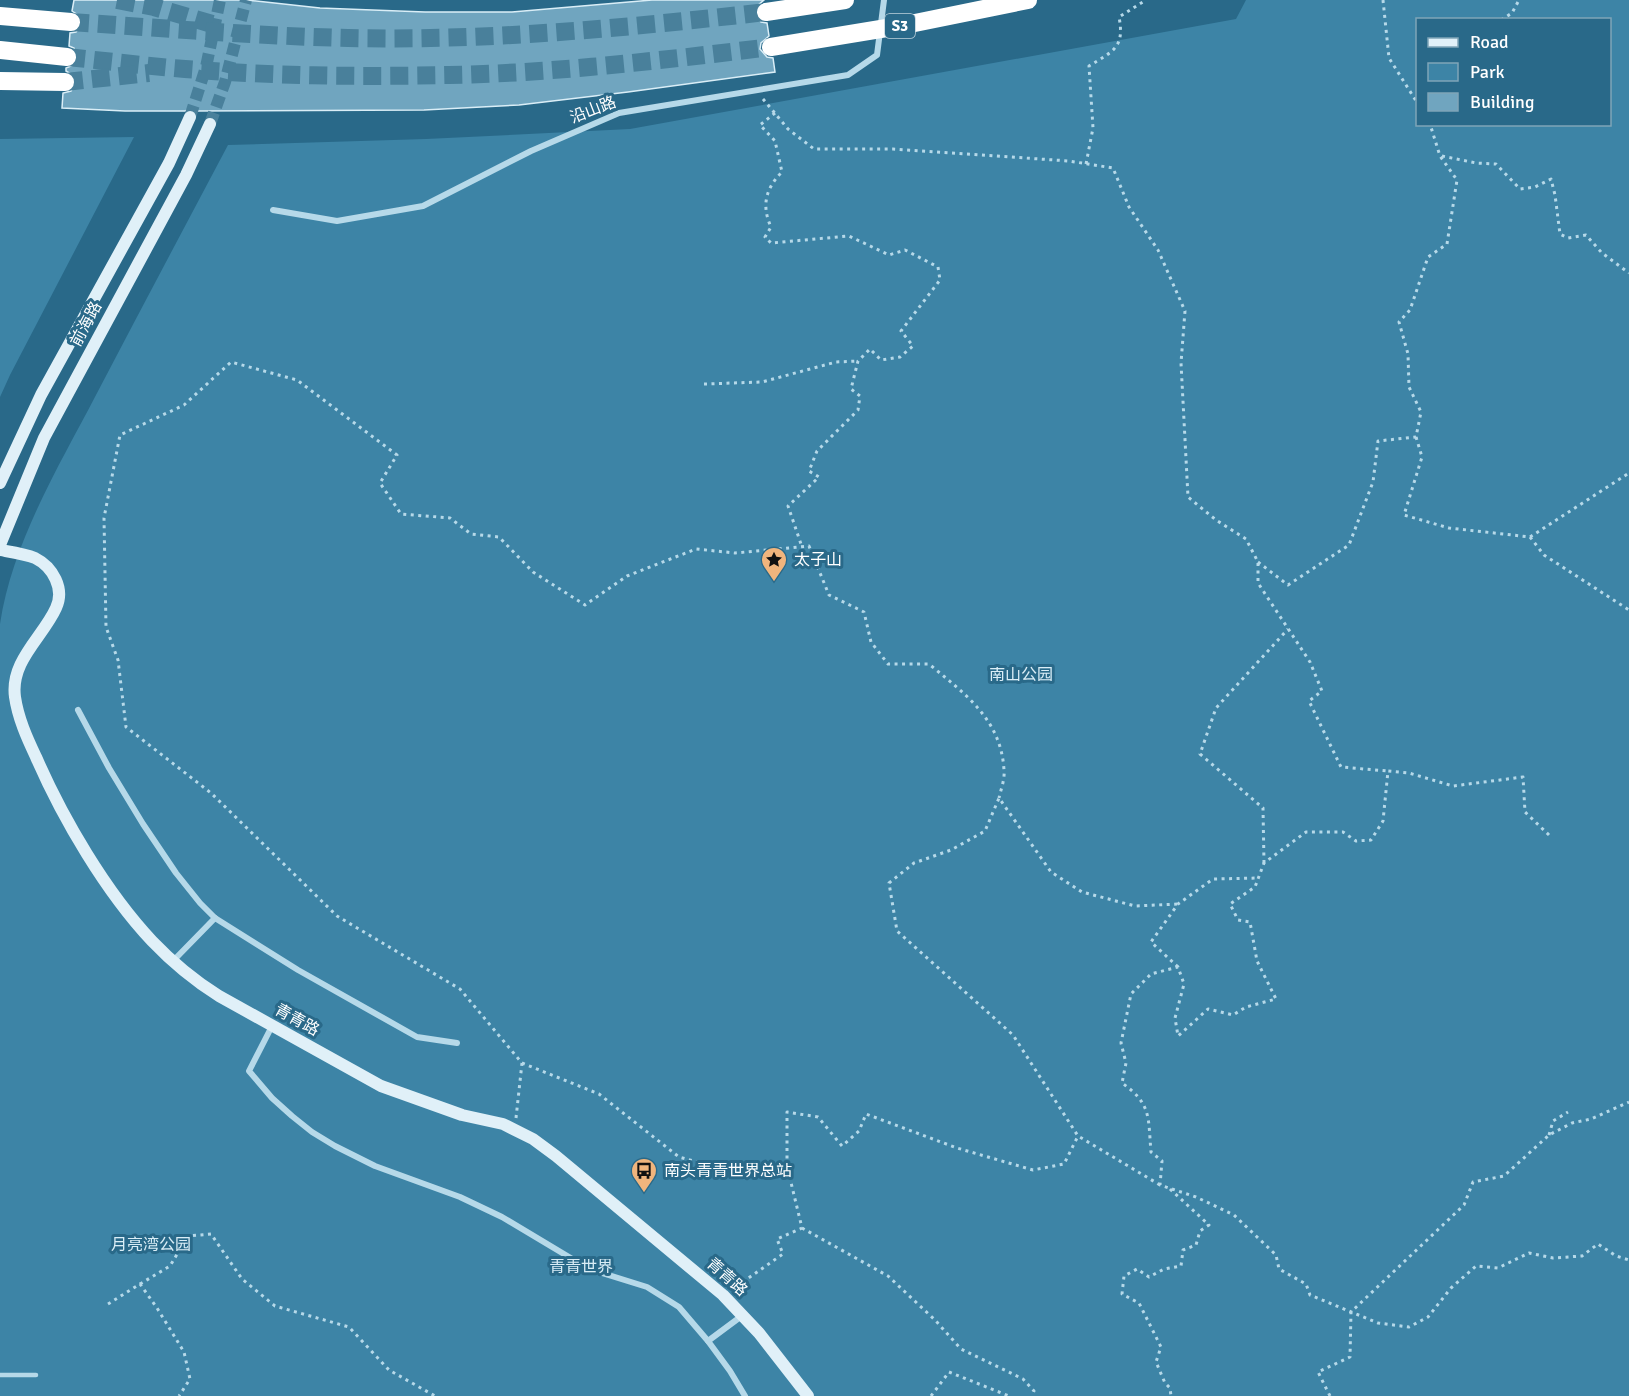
<svg xmlns="http://www.w3.org/2000/svg" width="1629" height="1396" font-family="Signika,'Noto Sans SC',sans-serif">
  <style>
    .green { fill: #3d84a6; fill-rule: evenodd }
    .building { fill: #70a5bf; stroke: #daeef7; stroke-width: 1.5 }
    .lines { fill: none; stroke-linecap: round; stroke-linejoin: round }
    .secondary-tunnel { stroke: #49809b; stroke-width: 12; stroke-dasharray: 12 6; stroke-linecap: butt }
    .highway-tunnel { stroke: #49809b; stroke-width: 18; stroke-dasharray: 18 9; stroke-linecap: butt }
    .path { stroke: #b6d9e9; stroke-width: 3; stroke-dasharray: 3 4.5; stroke-linecap: butt }
    .lane { stroke: #b6d9e9; stroke-width: 4.5 }
    .street { stroke: #b6d9e9; stroke-width: 6 }
    .secondary { stroke: #e0f0f8; stroke-width: 12 }
    .highway { stroke: #fff; stroke-width: 18 }
    .highway-bridge { stroke: #fff; stroke-width: 18 }
    .labels { text-anchor: middle; dominant-baseline: central; stroke-width: 6; stroke-linejoin: round; paint-order: stroke }
    .shield { fill: #296989; stroke: #bfd2dc; stroke-width: 1.5 }
    .shield-label { font-size: 15px; font-weight: bold; fill: #fff }
    .street-label { font-size: 16px; fill: #fff; stroke: #296989 }
    .poi-label { font-size: 16px; fill: #fff; stroke: #296989; text-anchor: start }
    .park-label { font-size: 16px; fill: #daeef7; stroke: #296989 }
  </style>
  <rect width="100%" height="100%" fill="#296989"/>
  <g class="green">
    <path d="M1246,0H1629V1396H0V624C12,543 59,466 96,395C140,311 184,228 228,145L426,139L630,129L1236,19ZM1418,20H1610V124H1418Z"/>
    <polygon points="134,137 10,375 0,397 0,139"/>
  </g>
  <polygon class="building" points="74,0 246,0 320,8 425,12 512,12 652,0 764,0 756,7 755,14 761,22 767,23 769,36 761,43 760,49 767,57 773,58 775,72 628,92 519,105 424,110 195,111 190,109 185,111 125,111 62,108 63,93 71,91 76,83 74,76 66,71 66,68 76,64 78,58 74,48 69,46 70,33 76,32 82,24 81,17 72,11"/>
  <g class="lines">
    <g class="secondary-tunnel">
      <polyline points="190,117 206,67 220,0"/>
      <polyline points="210,124 225,82 246,0"/>
    </g>
    <g class="highway-tunnel">
      <polyline points="117,0 154,7 212,24"/>
      <path d="M71,22C163,28 256,36 348,38C488,41 627,28 766,12"/>
      <path d="M67,57C107,61 146,66 185,69C272,76 362,77 449,75C557,73 664,60 771,47"/>
      <polyline points="65,82 149,73"/>
    </g>
    <g class="path">
      <polyline points="1383,0 1389,58 1418,104"/>
      <polyline points="1501,20 1512,13 1519,0"/>
      <polyline points="763,99 788,129 814,149 893,149 1069,161 1113,168 1129,207 1158,250 1185,311 1181,363 1188,497 1216,520 1246,539 1258,562 1258,583 1310,662 1322,691 1309,701 1341,767 1388,771"/>
      <path d="M775,113L760,125L775,141L782,172C766,188 761,205 771,227L765,237L771,243L849,236L889,255L905,250L938,267L940,280L901,331L913,346L900,357L881,360L870,349L858,361L851,389L860,396L858,410L817,451L809,471L819,477L788,506L802,547"/>
      <polyline points="1442,156 1476,163 1496,164 1520,189 1535,187 1551,179 1555,195 1560,234 1568,238 1586,235 1602,253 1629,273"/>
      <path d="M1086,164L1093,128L1089,66C1113,51 1125,48 1119,17L1146,0"/>
      <polyline points="704,384 762,382 836,362 858,361"/>
      <polyline points="1416,437 1422,457 1404,515 1449,528 1530,537 1629,473"/>
      <polyline points="1530,537 1544,555 1629,610"/>
      <polyline points="1258,562 1288,585 1349,545 1373,482 1378,441 1416,437 1421,412 1409,387 1408,354 1399,322 1410,310 1428,257 1447,244 1457,180 1440,156 1430,124"/>
      <path d="M1549,835L1525,812L1523,777L1453,786L1409,773L1388,771L1383,821L1371,840L1356,841L1343,832H1306L1264,863L1255,887L1230,904L1238,920L1250,922L1257,961L1276,999L1246,1007L1233,1015L1208,1009L1178,1036L1175,1018L1184,984L1178,967L1151,974L1131,994L1121,1043L1126,1063L1122,1083C1152,1104 1148,1118 1151,1152L1162,1161L1160,1185L1196,1197L1234,1215L1276,1255L1279,1269L1306,1284L1310,1295L1378,1323L1409,1327L1428,1317L1451,1288L1476,1266L1498,1268L1529,1253L1553,1258L1582,1256L1598,1244L1616,1256L1629,1260"/>
      <polyline points="1264,863 1263,808 1200,754 1216,708 1288,629"/>
      <polyline points="1178,967 1151,942 1178,904 1213,879 1258,878"/>
      <polyline points="522,1063 599,1094 679,1157 748,1176 787,1166 802,1228 777,1239 783,1254 734,1288"/>
      <path d="M516,1118L522,1063L460,989L337,916L211,793L126,727L118,660L106,627L104,518L120,435L184,405L231,362L297,380L397,455L380,483L401,514L450,518L471,534L499,537L533,572L585,605L627,576L696,549L735,553L809,546L829,595L864,612L871,642L888,664H929C965,694 1001,719 1004,770C1005,779 1001,789 999,798"/>
      <polyline points="1549,1135 1553,1121 1568,1112"/>
      <polyline points="787,1166 787,1112 818,1117 842,1146 859,1131 866,1114 957,1148 1033,1170 1064,1164 1078,1136"/>
      <polyline points="1160,1185 1078,1136 1013,1035 897,931 889,883 914,863 951,850 985,831 999,798 1051,872 1082,892 1135,906 1178,904"/>
      <polyline points="1170,1189 1209,1225 1200,1231 1196,1245 1183,1250 1181,1266 1164,1269 1149,1277 1137,1269 1124,1276 1122,1294 1139,1303 1161,1347 1156,1362 1165,1383 1170,1388 1171,1396"/>
      <polyline points="802,1228 888,1276 935,1320 961,1349 1023,1379 1034,1391 1032,1396"/>
      <polyline points="140,1284 170,1266 188,1236 211,1234 242,1279 275,1306 349,1327 389,1370 435,1396"/>
      <polyline points="108,1304 140,1284 157,1308 184,1352 190,1379 179,1396"/>
      <polyline points="931,1396 949,1372 1009,1396"/>
      <polyline points="1330,1396 1318,1372 1350,1357 1351,1312 1464,1205 1473,1182 1504,1176 1549,1135 1572,1123 1591,1119 1629,1102"/>
    </g>
    <polyline class="lane" points="0,1375 36,1375"/>
    <g class="street">
      <polyline points="273,210 337,221 423,206 531,151 619,113 848,75 877,55 884,0"/>
      <polyline points="78,710 109,768 143,824 176,873 200,903 215,918 298,970 417,1037 457,1043"/>
      <polyline points="173,961 215,918"/>
      <polyline points="272,1026 249,1071 272,1098 292,1116 312,1132 335,1146 375,1166 460,1197 502,1217 589,1269 647,1287 679,1307 708,1341 730,1371 745,1396"/>
      <polyline points="708,1341 743,1315"/>
    </g>
    <g class="secondary">
      <polyline points="0,483 41,395 169,163 190,117"/>
      <polyline points="0,545 44,438 186,175 210,124"/>
      <path d="M0,550C11,552 25,554 35,558C53,567 65,589 56,608C43,637 10,661 15,697C18,718 27,738 36,757C63,819 106,892 152,941C172,962 195,981 219,996L381,1086L462,1115L503,1124L533,1139L556,1156L723,1295L759,1333L808,1396"/>
    </g>
    <g class="highway">
      <polyline points="766,12 845,0"/>
      <polyline points="0,16 71,22"/>
      <polyline points="0,50 67,57"/>
      <polyline points="0,81 65,82"/>
    </g>
    <polyline class="highway-bridge" points="771,47 905,25 1028,0"/>
  </g>
  <defs>
    <symbol id="sight-pin" viewBox="-11 -11 22 30"><path d="M0 17L-7.5 6A9.5 9.5 0 1 1 7.5 6Z" fill="#f0b57d" stroke="#296989"/><path d="M0-6L1.8-2.2L6-1.7L2.9 1.2L3.7 5.4L0 3.3L-3.7 5.4L-2.9 1.2L-6-1.7L-1.8-2.2Z" fill="#111"/></symbol>
    <symbol id="bus-pin" viewBox="-11 -11 22 30"><path d="M0 17L-7.5 6A9.5 9.5 0 1 1 7.5 6Z" fill="#f0b57d" stroke="#296989"/><path d="M-5-6H5V4H4V6H2V4H-2V6H-4V4H-5ZM-3.5-4V0h7V-4ZM-3.5 1.2v1.5H-2V1.2ZM2 1.2v1.5H3.5V1.2Z" fill="#111"/></symbol>
  </defs>
  <g fill-rule="evenodd">
    <use href="#sight-pin" x="759" y="545" width="30" height="40"/>
    <use href="#bus-pin" x="629" y="1156" width="30" height="40"/>
  </g>
  <g class="labels">
    <rect class="shield" x="885" y="14" width="30" height="24" rx="4.5"/>
    <g class="shield-label">
      <text x="900" y="26">S3</text>
    </g>
    <g class="street-label">
      <text transform="translate(593 110) rotate(-21)">沿山路</text>
      <text transform="translate(86 324) rotate(-62)">前海路</text>
      <text transform="translate(297 1020) rotate(29)">青青路</text>
      <text transform="translate(727 1277) rotate(42)">青青路</text>
    </g>
    <g class="poi-label">
      <text x="794" y="560">太子山</text>
      <text x="664" y="1171">南头青青世界总站</text>
    </g>
    <g class="park-label">
      <text x="1021" y="675">南山公园</text>
      <text x="151" y="1245">月亮湾公园</text>
      <text x="581" y="1267">青青世界</text>
    </g>
  </g>
  <rect x="1416" y="18" width="195" height="108" fill="#296989" stroke="#7fa5b8" stroke-width="1.5"/>
  <rect x="1428" y="38" width="30" height="9" fill="#e0f0f8" stroke="#7fa5b8" stroke-width="1.5"/>
  <text x="1470" y="48" font-size="18" fill="#ffffff">Road</text>
  <rect x="1428" y="63" width="30" height="18" fill="#3d84a6" stroke="#7fa5b8" stroke-width="1.5"/>
  <text x="1470" y="78" font-size="18" fill="#ffffff">Park</text>
  <rect x="1428" y="93" width="30" height="18" fill="#70a5bf" stroke="#7fa5b8" stroke-width="1.5"/>
  <text x="1470" y="108" font-size="18" fill="#ffffff">Building</text>
</svg>
